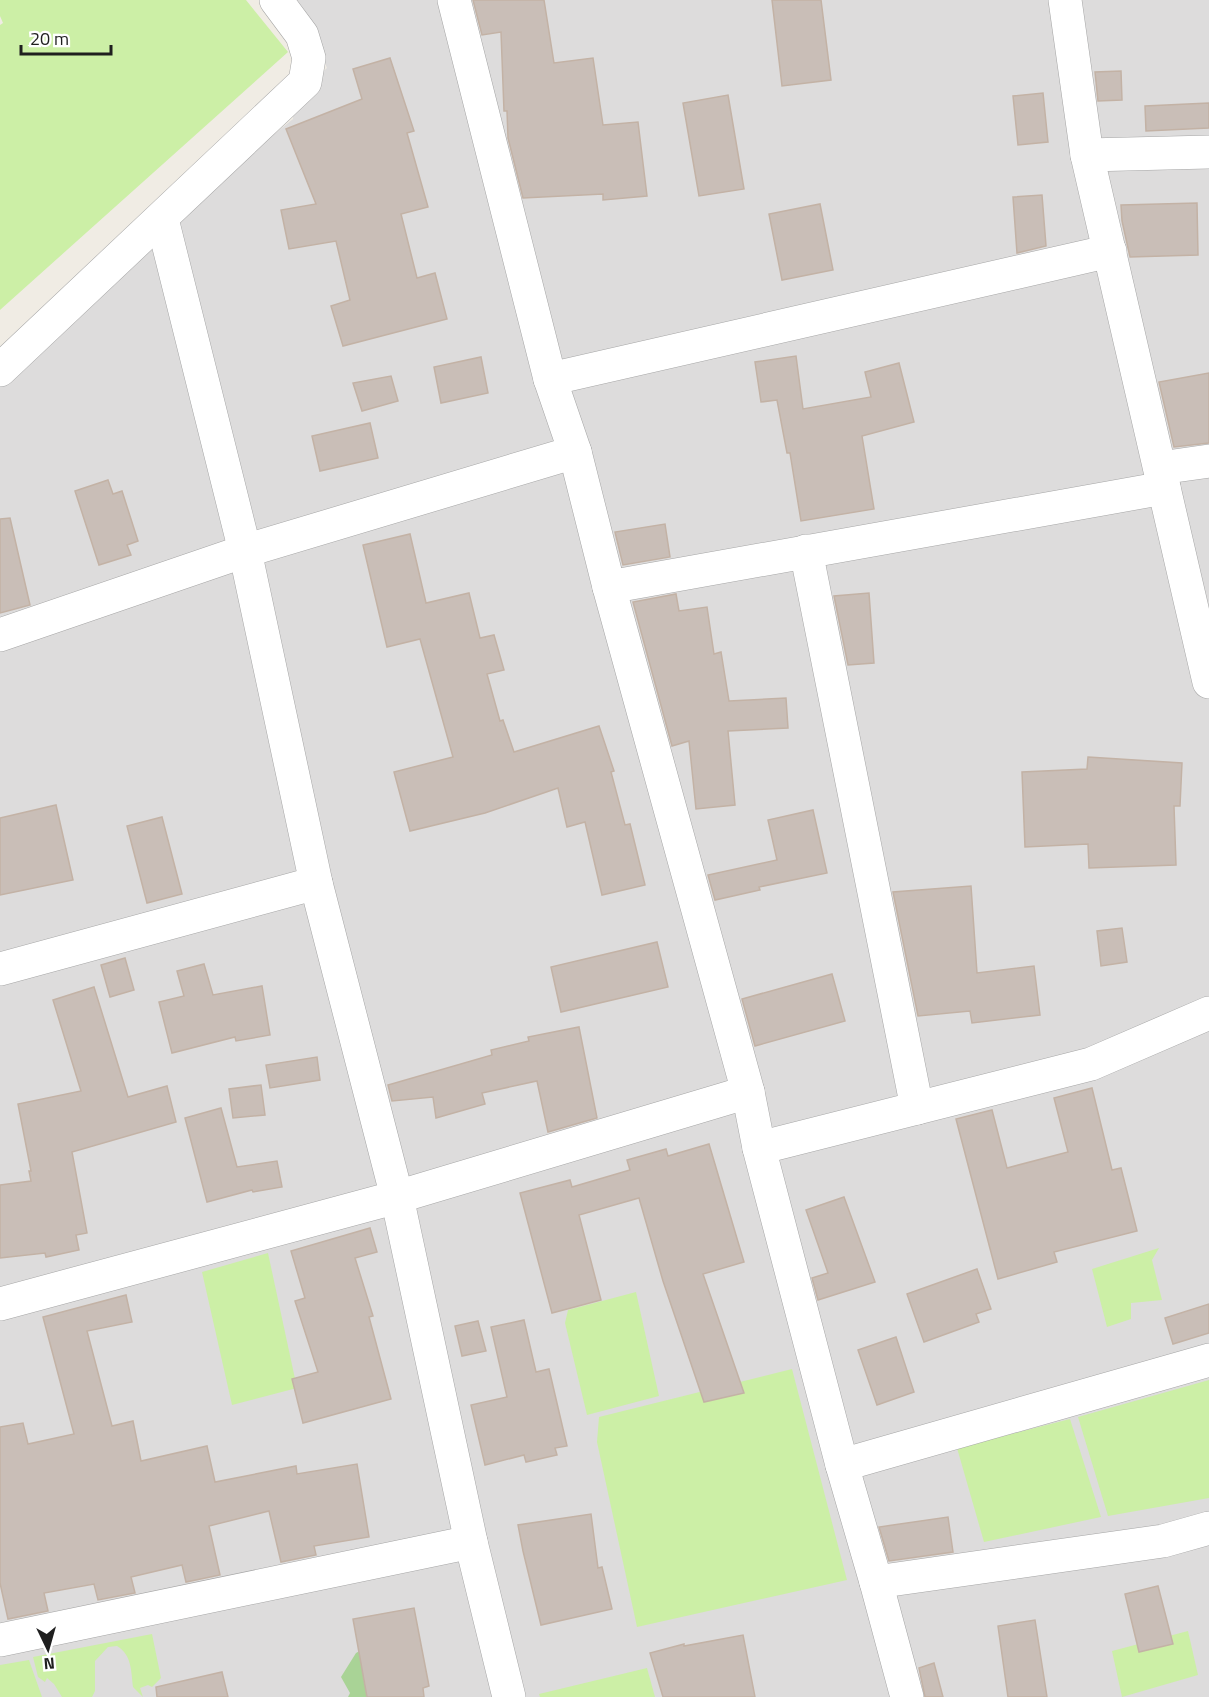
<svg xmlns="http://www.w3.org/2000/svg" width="1209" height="1697" font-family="'Titillium Web',sans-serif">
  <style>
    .residential { fill: #dddcdc }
    .grass { fill: #ccefa6 }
    .forest { fill: #a9d396 }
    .building { fill: #c9beb7; stroke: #c3b2a5; stroke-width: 1.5 }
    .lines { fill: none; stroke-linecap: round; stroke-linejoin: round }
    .minor-casing { stroke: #a6a6a6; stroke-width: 34 }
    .minor { stroke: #fff; stroke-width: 33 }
  </style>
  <rect width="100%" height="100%" fill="#f0ece4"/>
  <polygon class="residential" points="291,0 1209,0 1209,1697 0,1697 0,374 127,252 293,119 294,98 327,68 308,22"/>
  <g class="grass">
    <polygon points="0,0 246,0 288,52 0,310 0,25 3,23 0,16"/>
    <polygon points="1159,1248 1152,1260 1162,1300 1131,1303 1131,1319 1107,1327 1092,1269"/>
    <polygon points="268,1253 297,1388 232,1405 202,1272"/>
    <polygon points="636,1292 659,1396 587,1415 565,1323 568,1310"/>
    <polygon points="792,1369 847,1580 637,1627 597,1442 599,1417"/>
    <polygon points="1209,1380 1209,1498 1108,1516 1078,1417"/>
    <polygon points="1070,1419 1101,1517 984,1542 957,1448"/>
    <polygon points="1188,1631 1198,1675 1122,1697 1112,1651"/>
    <path d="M152,1634L161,1678L152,1687L148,1685L140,1688L143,1697L133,1687C131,1671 132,1655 117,1646L108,1647L95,1661V1691L92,1697H62L54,1684L47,1678L45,1682L38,1677L33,1657Z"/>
    <polygon points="29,1660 42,1697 0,1697 0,1665"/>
    <polygon points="647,1668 655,1697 540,1697 539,1694"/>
  </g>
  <polygon class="forest" points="365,1648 383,1697 348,1697 350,1693 341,1677 356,1653"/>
  <g class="building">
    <polygon points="473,0 544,0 554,63 593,58 603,125 638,122 647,196 603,200 603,194 523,198 508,138 507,111 504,111 501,32 482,35"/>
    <polygon points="772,0 821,0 831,80 782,86"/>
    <polygon points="390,58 414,131 407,133 428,207 401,214 417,278 435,273 447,319 343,346 331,306 350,300 336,241 289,249 281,210 316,204 286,129 362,99 353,69"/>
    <polygon points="1121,71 1122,100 1098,101 1095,72"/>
    <polygon points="1043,93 1048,142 1018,145 1013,96"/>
    <polygon points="728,95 744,189 699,196 683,103"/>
    <polygon points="1209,103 1209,128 1146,131 1145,106"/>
    <polygon points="1042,195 1046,246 1017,253 1013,197"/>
    <polygon points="1197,203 1198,255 1130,257 1122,221 1121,205"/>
    <polygon points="820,204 833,270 782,280 769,214"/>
    <polygon points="796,356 803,409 871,397 865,372 899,363 914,422 862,436 874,509 801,521 790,453 787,453 777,400 761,402 755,362"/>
    <polygon points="481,357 488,393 441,403 434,367"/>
    <polygon points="1209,373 1209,443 1174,447 1159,382"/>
    <polygon points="391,376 398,401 362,411 353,383"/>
    <polygon points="370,423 378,458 320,471 312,436"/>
    <polygon points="108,480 113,494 122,491 138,541 127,545 131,555 99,565 75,491"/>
    <polygon points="10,518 30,605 0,613 0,519"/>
    <polygon points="665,524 670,557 623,565 615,532"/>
    <polygon points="410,534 426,603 469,593 480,638 494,635 504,670 487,674 500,721 503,720 514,752 599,726 614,771 611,772 625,825 630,824 645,885 602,895 585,822 567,827 558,788 485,813 410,831 394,772 453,757 420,639 387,647 363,545"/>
    <polygon points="869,593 874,663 848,665 834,596"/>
    <polygon points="676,594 679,611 707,607 714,654 721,652 729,701 786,698 788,728 728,731 735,805 696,809 689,741 672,746 633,602"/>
    <polygon points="1088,757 1182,763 1180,806 1174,806 1176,865 1089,868 1088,844 1025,847 1022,772 1087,769"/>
    <polygon points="56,805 73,880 0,895 0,818"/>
    <polygon points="813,810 827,873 759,887 760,890 715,900 708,875 777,860 768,820"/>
    <polygon points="162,817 182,894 147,903 127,826"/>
    <polygon points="971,886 977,973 1034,966 1040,1015 972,1023 970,1011 918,1016 893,892"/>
    <polygon points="1122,928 1127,962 1101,966 1097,931"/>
    <polygon points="657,942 668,987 561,1012 551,967"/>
    <polygon points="125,958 134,990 110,997 101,965"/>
    <polygon points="204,964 213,995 262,986 270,1035 236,1041 235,1037 172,1053 159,1002 184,996 177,971"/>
    <polygon points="832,974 845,1021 755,1046 742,999"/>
    <polygon points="94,987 128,1097 167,1086 176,1122 72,1152 87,1233 76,1235 79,1250 46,1257 45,1253 0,1258 0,1185 31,1181 29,1171 31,1171 18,1104 81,1091 53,1000"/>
    <polygon points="579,1027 597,1118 548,1132 537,1081 482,1093 485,1104 436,1118 433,1097 392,1101 388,1085 492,1055 491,1050 529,1041 528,1037"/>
    <polygon points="317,1057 320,1080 270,1088 266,1065"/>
    <polygon points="261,1085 265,1115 233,1118 229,1089"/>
    <polygon points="1092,1088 1112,1170 1121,1168 1137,1231 1054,1252 1057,1262 998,1279 956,1119 992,1110 1007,1168 1068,1152 1054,1098"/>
    <polygon points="221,1108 237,1167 277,1161 282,1187 253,1192 252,1190 207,1202 185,1118"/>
    <polygon points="709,1144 744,1262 703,1274 744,1393 704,1402 663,1281 639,1198 579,1215 601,1300 552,1313 520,1193 570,1180 572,1187 630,1170 627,1160 666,1149 668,1156"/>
    <polygon points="844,1197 875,1282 818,1300 812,1278 828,1273 806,1210"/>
    <polygon points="370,1228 377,1252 355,1258 373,1316 369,1317 391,1399 303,1423 292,1379 318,1372 295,1301 305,1298 291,1251"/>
    <polygon points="977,1269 991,1309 976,1314 979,1322 924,1342 907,1294"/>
    <polygon points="126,1295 132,1322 87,1331 112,1426 133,1421 141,1461 207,1446 215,1482 296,1466 297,1474 357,1464 369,1537 314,1546 316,1555 281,1562 269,1511 209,1526 220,1575 186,1582 182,1565 131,1577 135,1593 98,1600 94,1584 44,1593 48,1611 8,1619 0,1583 0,1427 23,1423 28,1444 74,1434 43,1317"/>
    <polygon points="1209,1304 1209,1333 1173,1344 1165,1318"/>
    <polygon points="524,1320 536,1372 549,1369 567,1446 555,1448 557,1455 526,1462 524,1455 485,1465 471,1405 507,1397 491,1327"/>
    <polygon points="478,1321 486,1351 462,1356 455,1326"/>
    <polygon points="896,1337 914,1392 877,1405 858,1350"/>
    <polygon points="591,1514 598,1568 602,1567 612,1609 541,1625 523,1551 518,1525"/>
    <polygon points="948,1517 953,1552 889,1561 879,1527"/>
    <polygon points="1158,1586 1173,1644 1139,1652 1125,1594"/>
    <polygon points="414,1608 429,1686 423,1688 424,1697 367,1697 353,1619"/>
    <polygon points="1035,1620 1047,1697 1008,1697 998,1626"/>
    <polygon points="743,1635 755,1697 663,1697 650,1653 684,1644 684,1646"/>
    <polygon points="934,1663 943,1697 925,1697 919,1668"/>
    <polygon points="222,1672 228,1697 157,1697 156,1687"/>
  </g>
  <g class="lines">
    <defs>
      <g id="minor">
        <polyline points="454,0 550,379 575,452 609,587 748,1092 759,1148 842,1465 876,1582 907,1697"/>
        <polyline points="1065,0 1087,155 1209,682"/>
        <polyline points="1087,155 1209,152"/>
        <polyline points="162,219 245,551 316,883 397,1197 471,1542 509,1697"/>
        <polyline points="0,370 305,82 309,58 302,35 276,0"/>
        <polyline points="550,379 1110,251"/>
        <polyline points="1160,468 1209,461"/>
        <polyline points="806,551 917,1108"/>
        <polyline points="609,587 1164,488"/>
        <polyline points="0,635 245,551 575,452"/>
        <polyline points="0,969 316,883"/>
        <polyline points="759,1148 1091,1064 1209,1013"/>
        <polyline points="0,1304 397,1197 748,1092"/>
        <polyline points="842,1465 1209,1360"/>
        <polyline points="876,1582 1163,1541 1209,1528"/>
        <polyline points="0,1640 471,1542"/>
      </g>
    </defs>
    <use href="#minor" class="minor-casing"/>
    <use href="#minor" class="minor"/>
  </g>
  <g transform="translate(48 1649) rotate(175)" stroke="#ffffff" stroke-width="4.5" paint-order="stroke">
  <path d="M0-4.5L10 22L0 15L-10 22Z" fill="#1f1f1f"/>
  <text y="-9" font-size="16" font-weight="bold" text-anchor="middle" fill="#1f1f1f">N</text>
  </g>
  <path d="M21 45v9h90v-9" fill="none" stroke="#1f1f1f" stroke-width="3"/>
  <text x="30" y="45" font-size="18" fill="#1f1f1f" stroke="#ffffff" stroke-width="4.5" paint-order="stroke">20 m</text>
</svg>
